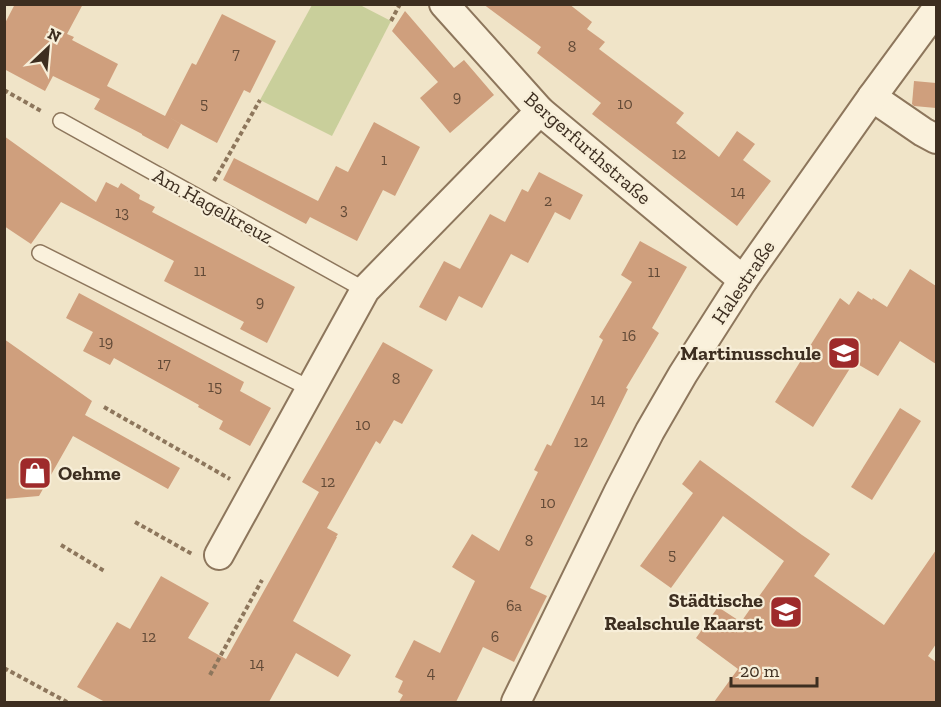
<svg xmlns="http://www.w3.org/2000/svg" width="941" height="707" font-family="'Zilla Slab',serif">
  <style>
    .green { fill: #c9cf9b }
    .building { fill: #cf9f7d }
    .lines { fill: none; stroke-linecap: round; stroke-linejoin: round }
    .lane-casing { stroke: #8d765c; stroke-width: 18 }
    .street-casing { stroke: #8d765c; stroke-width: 32 }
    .path { stroke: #8d765c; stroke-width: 4; stroke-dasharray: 4.5 3; stroke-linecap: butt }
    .lane { stroke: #faf1dc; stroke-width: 15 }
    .street { stroke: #faf1dc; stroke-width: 28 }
    .labels { text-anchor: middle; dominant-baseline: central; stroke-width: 4.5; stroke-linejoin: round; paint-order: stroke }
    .number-label { font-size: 16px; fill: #624a37 }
    .street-label { font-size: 20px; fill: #3d2e20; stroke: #f7eed8 }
    .poi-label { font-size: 20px; font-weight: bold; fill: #3d2e20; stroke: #f7eed8; text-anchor: end }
  </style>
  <rect width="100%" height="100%" fill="#f0e4c8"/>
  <polygon class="green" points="312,5 360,5 391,21 332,136 260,100"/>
  <g class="building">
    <polygon points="15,4 83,4 67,34 74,37 72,40 118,64 107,86 165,116 192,63 196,65 222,14 276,41 250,93 244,90 217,143 168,117 181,124 168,149 142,135 142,134 94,109 100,99 53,76 45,91 4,69 4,25"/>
    <polygon points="483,4 569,4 592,22 587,29 605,42 599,49 684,113 676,123 719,157 737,131 755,144 743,160 771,181 737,226 592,114 601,103 537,53 541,47"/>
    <polygon points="405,11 454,68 464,60 494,95 450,133 420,98 438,82 392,31"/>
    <polygon points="914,81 936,83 936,108 914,106 912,104"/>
    <polygon points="374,122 420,147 395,196 383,190 357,241 310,217 306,224 223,180 234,158 318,201 336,166 348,172"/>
    <polygon points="4,136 96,202 106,182 118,188 121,183 140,195 139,199 155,207 152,212 295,287 267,343 240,329 244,322 164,281 174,261 61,202 31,244 4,226"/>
    <polygon points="539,172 583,195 570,220 555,212 528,263 511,254 482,308 459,296 446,321 419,307 444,261 460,269 490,214 505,222 522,189 528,192"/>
    <polygon points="640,241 687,267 652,328 659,333 626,388 628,389 530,588 547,596 514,662 483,647 456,702 399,702 403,695 398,692 403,681 395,677 414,640 440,653 475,581 452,567 472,534 499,551 538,472 534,470 547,444 551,446 603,340 599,337 632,282 621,275"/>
    <polygon points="910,269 936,286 936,364 900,341 878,376 854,362 813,427 775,402 840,298 849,305 858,291 872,300 873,298 887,307"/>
    <polygon points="79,293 244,382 240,391 271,408 250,446 219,429 223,421 198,407 199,405 114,358 110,365 83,351 93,332 66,318"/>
    <polygon points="4,339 92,401 85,415 180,468 168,489 73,436 39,496 4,499"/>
    <polygon points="383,342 433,370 402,424 394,420 380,444 376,441 327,528 338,534 336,537 337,537 293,621 351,655 338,677 296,653 269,702 105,702 77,687 117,622 130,629 161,576 209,603 188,638 226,659 319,492 302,482"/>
    <polygon points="900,408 921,421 872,500 851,487"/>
    <polygon points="700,460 802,535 830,554 814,576 884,625 936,550 936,644 928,656 936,662 936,702 714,702 738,669 696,638 718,607 741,622 784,561 723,516 671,588 640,566 693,493 682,484"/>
  </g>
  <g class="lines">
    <defs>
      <g id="lane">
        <polyline points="61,121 365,290"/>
        <polyline points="40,253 311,389"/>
      </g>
      <g id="street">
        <polyline points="444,4 540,111 743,280"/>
        <polyline points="872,97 923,132 936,139"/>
        <polyline points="219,555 365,290 540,111"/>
        <polyline points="516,702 619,491 650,431 683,374 743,280 872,97 936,10"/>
      </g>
    </defs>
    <use href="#lane" class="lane-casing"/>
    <use href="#street" class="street-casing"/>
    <g class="path">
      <polyline points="391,21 400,4"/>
      <polyline points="4,90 43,112"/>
      <polyline points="214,181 260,100"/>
      <polyline points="104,407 230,479"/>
      <polyline points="135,522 192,554"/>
      <polyline points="61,545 106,572"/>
      <polyline points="4,668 67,702"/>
      <polyline points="210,675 262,580"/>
    </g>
    <use href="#lane" class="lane"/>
    <use href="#street" class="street"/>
  </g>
  <defs>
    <symbol id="school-square" viewBox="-11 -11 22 22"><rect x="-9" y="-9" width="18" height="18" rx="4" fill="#9e2a2b" stroke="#f7eed8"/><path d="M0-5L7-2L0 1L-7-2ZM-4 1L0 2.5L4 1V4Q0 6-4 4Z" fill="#fff"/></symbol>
    <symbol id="shop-square" viewBox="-11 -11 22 22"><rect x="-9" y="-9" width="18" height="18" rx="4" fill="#9e2a2b" stroke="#f7eed8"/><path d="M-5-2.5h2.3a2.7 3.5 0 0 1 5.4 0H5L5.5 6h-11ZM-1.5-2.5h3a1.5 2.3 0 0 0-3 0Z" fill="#fff"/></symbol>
  </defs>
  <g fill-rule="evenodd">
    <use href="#school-square" x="825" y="334" width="38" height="38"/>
    <use href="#shop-square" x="16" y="454" width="38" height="38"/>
    <use href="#school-square" x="767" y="593" width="38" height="38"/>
  </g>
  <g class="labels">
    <g class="number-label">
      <text x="572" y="46">8</text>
      <text x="236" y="53">7</text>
      <text x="457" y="96">9</text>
      <text x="204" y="103">5</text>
      <text x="625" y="103">10</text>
      <text x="679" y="153">12</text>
      <text x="384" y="159">1</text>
      <text x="738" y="191">14</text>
      <text x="548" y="200">2</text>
      <text x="344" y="209">3</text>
      <text x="122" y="212">13</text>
      <text x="200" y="270">11</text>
      <text x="654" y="271">11</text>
      <text x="260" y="301">9</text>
      <text x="629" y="335">16</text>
      <text x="106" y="341">19</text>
      <text x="164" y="363">17</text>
      <text x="396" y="378">8</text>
      <text x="215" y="386">15</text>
      <text x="598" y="399">14</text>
      <text x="363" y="424">10</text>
      <text x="581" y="441">12</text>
      <text x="328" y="481">12</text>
      <text x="548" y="502">10</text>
      <text x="529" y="540">8</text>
      <text x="672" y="554">5</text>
      <text x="514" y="605">6a</text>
      <text x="149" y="636">12</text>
      <text x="495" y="636">6</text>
      <text x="257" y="663">14</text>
      <text x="431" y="672">4</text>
    </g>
    <g class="street-label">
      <text transform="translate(588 148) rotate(41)">Bergerfurthstraße</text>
      <text transform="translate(213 206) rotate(29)">Am Hagelkreuz</text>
      <text transform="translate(743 282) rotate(-56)">Halestraße</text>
    </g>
    <g class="poi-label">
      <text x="821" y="353">Martinusschule</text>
      <text x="58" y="473" text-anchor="start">Oehme</text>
      <text x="763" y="600">Städtische<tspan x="763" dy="23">Realschule Kaarst</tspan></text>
    </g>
  </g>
  <rect width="941" height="707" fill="none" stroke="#3d2e20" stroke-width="12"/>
  <g transform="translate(48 48) rotate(26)" stroke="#f7eed8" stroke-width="4.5" paint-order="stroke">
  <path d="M0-4.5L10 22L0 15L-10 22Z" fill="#3d2e20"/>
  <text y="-9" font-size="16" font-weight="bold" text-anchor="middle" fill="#3d2e20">N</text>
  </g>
  <path d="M731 677v9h86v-9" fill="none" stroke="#3d2e20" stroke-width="3"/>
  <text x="740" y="677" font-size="18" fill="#3d2e20" stroke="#f7eed8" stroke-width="4.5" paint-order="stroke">20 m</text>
</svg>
